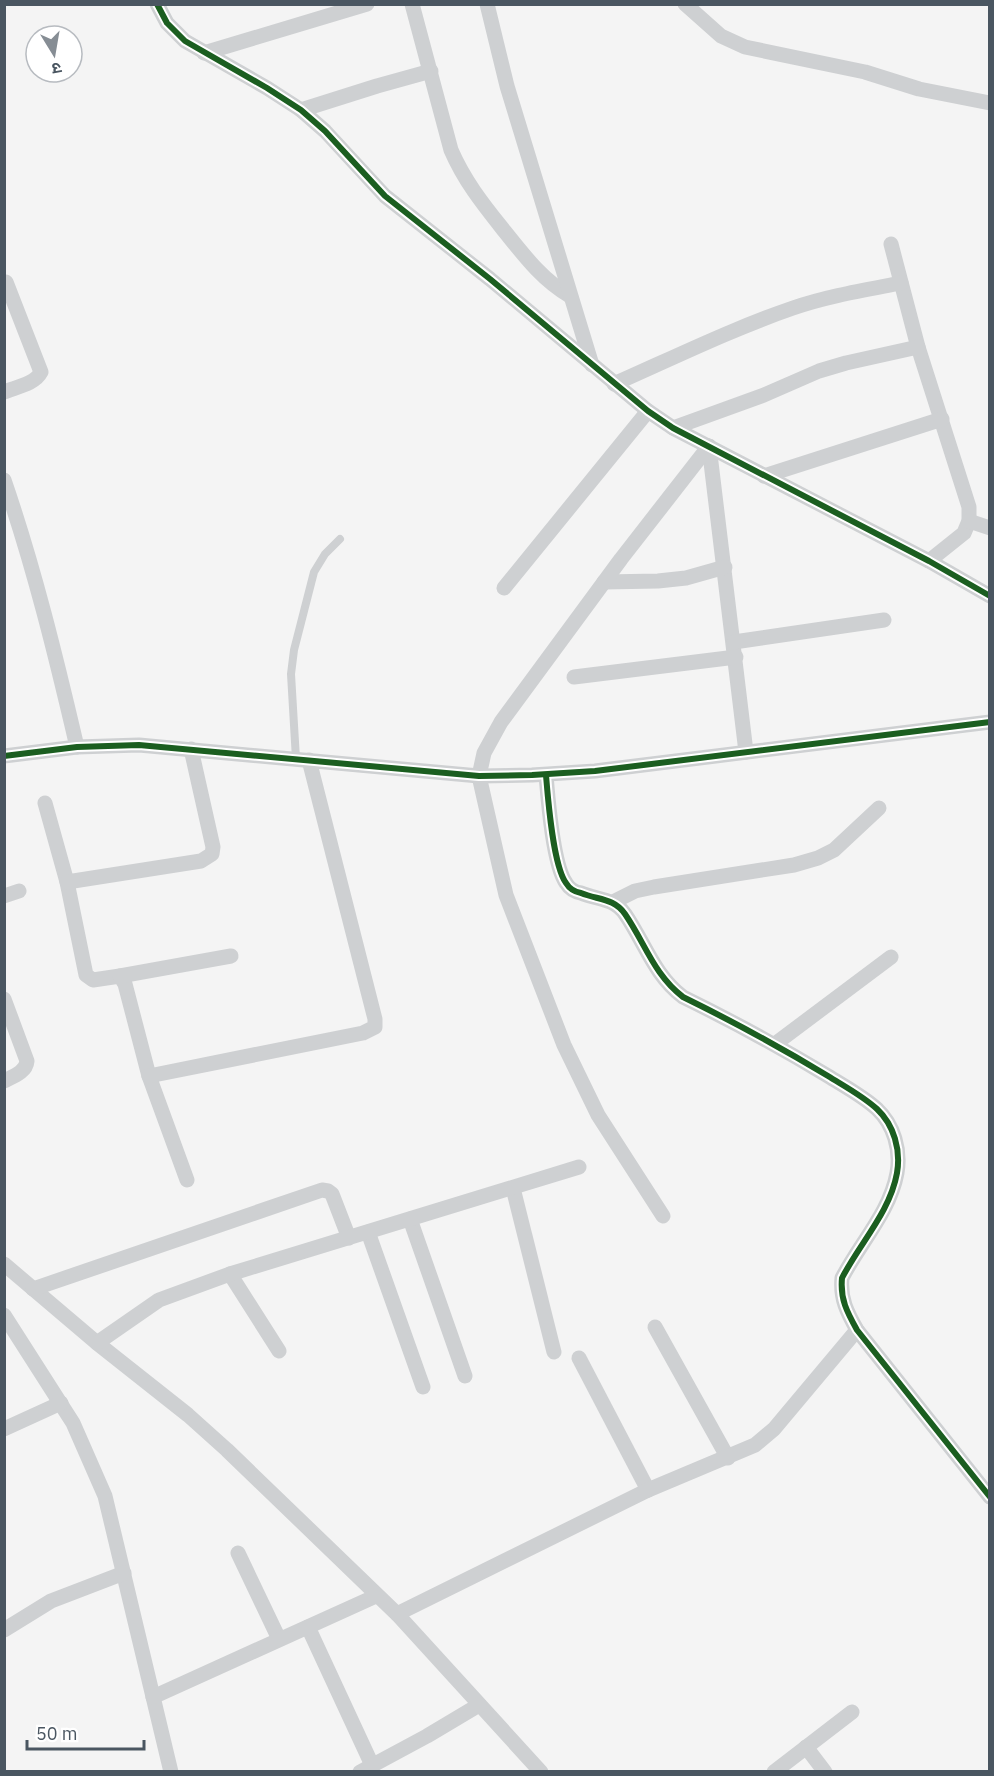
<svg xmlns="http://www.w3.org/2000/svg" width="994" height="1776" font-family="'IBM Plex Sans','Noto Sans Devanagari',sans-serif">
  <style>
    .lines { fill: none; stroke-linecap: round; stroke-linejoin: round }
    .service { stroke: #ced0d2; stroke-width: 8 }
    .minor { stroke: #ced0d2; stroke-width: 15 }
    .cycleway-casing { stroke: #fff; stroke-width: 10 }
    .cycleway { stroke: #1b5e20; stroke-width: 6 }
  </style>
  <rect width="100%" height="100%" fill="#f4f4f4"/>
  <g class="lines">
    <polyline class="service" points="296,759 291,674 294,650 314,572 325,554 340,539"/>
    <g class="minor">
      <polyline points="157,4 167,23 185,41 267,88 301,110 325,131 385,196 490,279 648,411 673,428 929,561 990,596"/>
      <path d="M412,4L451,150C464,180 482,203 502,228C523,254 541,279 570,296"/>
      <polyline points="487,4 507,86 592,365"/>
      <polyline points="685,4 721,36 745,47 865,72 919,89 990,103"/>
      <polyline points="204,53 367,4"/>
      <polyline points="301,110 377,86 431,71"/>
      <polyline points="891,244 918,347 969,507 969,521 964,533 929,561"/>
      <path d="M614,384C673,358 732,329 793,308C828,296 865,290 901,283"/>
      <path d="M4,392C16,387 35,384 41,372L6,282"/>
      <polyline points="673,428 764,395 819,371 846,363 918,347"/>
      <polyline points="709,446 746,752"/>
      <polyline points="764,476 942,419"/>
      <path d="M4,480C34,567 56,657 77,747"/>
      <polyline points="969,521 990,528"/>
      <polyline points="604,582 658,581 686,578 725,567"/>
      <polyline points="504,588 648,411"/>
      <polyline points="734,642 884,620"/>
      <polyline points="574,677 736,657"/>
      <polyline points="4,756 77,747 139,745 479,776 532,775 595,771 990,722"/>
      <path d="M546,775C548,799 553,865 566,883C569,888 575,892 581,893C598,900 614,898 625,914C645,943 654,975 683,997C732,1021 780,1047 828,1076C844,1086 863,1096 877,1109C894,1125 901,1150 897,1173C890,1212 860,1243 842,1278C840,1299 847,1312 857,1330L990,1497"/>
      <polyline points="45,803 67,882 86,975 93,980 120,976 125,984 149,1076 187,1180"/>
      <polyline points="67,882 201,861 212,854 213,847 191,749"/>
      <polyline points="4,896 19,891"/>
      <polyline points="613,902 635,891 654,887 794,865 818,858 834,850 879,808"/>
      <polyline points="120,976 231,956"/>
      <path d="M4,999L27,1061C26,1072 14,1076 4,1081"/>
      <polyline points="775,1044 891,957"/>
      <polyline points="149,1076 363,1033 375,1027 375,1019 309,760"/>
      <polyline points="513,1188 554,1352"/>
      <polyline points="663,1216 598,1115 564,1045 506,895 479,776 484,753 501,722 621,559 709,446"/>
      <polyline points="410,1219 465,1376"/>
      <polyline points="368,1232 423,1387"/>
      <polyline points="4,1264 97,1343 188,1415 227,1450 397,1614 541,1772"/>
      <polyline points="230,1274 279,1351"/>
      <polyline points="33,1289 322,1190 328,1191 332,1194 349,1238"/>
      <polyline points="4,1315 73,1423 105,1496 171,1772"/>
      <polyline points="655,1327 728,1458"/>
      <polyline points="97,1343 159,1300 230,1274 579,1167"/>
      <polyline points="579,1358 648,1490"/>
      <polyline points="4,1429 61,1403"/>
      <polyline points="238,1553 279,1639"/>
      <polyline points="397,1614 648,1490 755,1445 774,1429 857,1330"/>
      <polyline points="308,1627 372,1765"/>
      <polyline points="4,1630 51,1601 124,1573"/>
      <polyline points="153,1697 376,1596"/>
      <polyline points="806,1747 825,1772"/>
      <polyline points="360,1772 427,1736 479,1705"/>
      <polyline points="774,1772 852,1712"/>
    </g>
    <defs>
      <g id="cycleway">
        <polyline points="157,4 167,23 185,41 267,88 301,110 325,131 385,196 490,279 648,411 673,428 929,561 990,596"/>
        <polyline points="4,756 77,747 139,745 479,776 532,775 595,771 990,722"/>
        <path d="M546,775C548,799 553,865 566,883C569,888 575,892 581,893C598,900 614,898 625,914C645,943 654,975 683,997C732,1021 780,1047 828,1076C844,1086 863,1096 877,1109C894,1125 901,1150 897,1173C890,1212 860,1243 842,1278C840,1299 847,1312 857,1330L990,1497"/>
      </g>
    </defs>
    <use href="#cycleway" class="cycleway-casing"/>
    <use href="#cycleway" class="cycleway"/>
  </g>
  <rect width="994" height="1776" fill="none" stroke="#4a5661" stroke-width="12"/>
  <g transform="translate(54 54) rotate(169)"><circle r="28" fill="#ffffff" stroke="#b7bbc0" stroke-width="1.5"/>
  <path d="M0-4.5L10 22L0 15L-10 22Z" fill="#868d94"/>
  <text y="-9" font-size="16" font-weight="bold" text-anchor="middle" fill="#4a5661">उ</text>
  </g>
  <path d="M27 1740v9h117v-9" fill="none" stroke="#4a5661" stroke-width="3"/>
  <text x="36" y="1740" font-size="18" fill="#4a5661" stroke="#ffffff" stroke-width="4.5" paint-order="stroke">50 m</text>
</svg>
